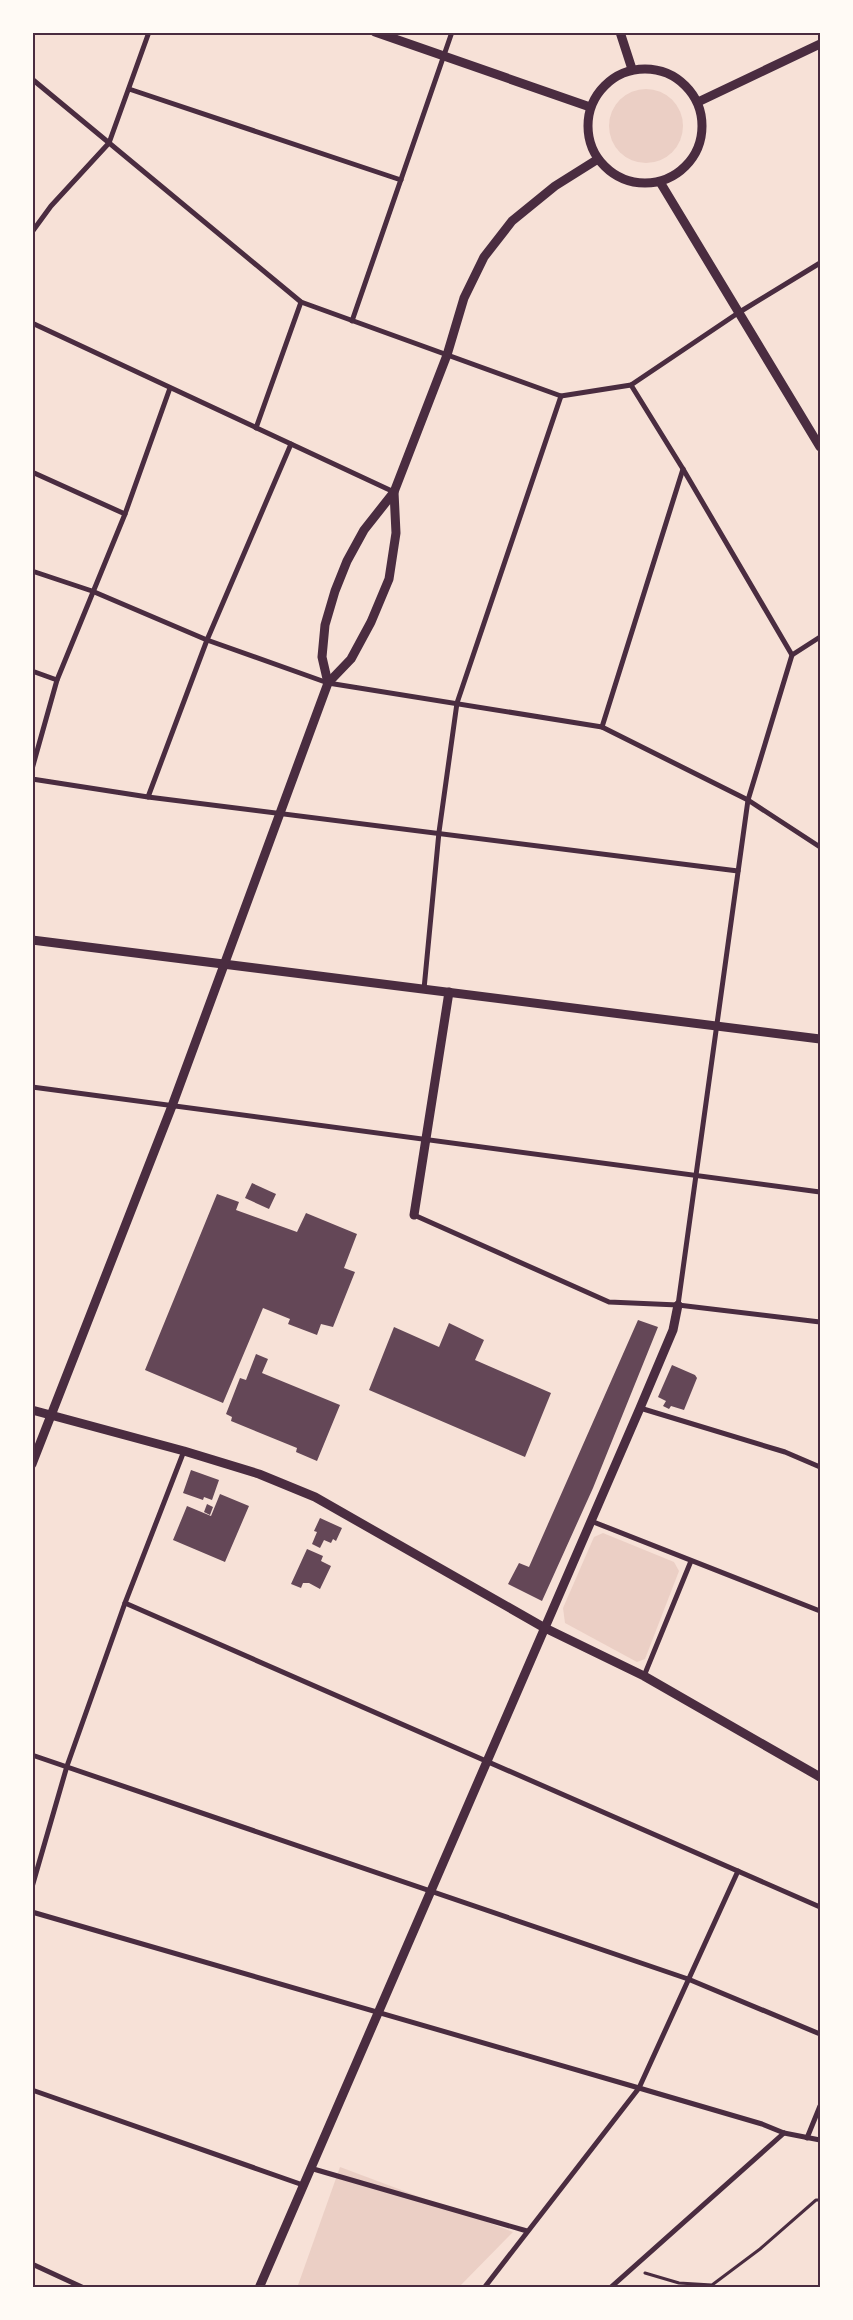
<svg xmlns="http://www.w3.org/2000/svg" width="853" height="2320" font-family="'Times New Roman',serif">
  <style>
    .green { fill: #ebcfc5 }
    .building { fill: #644757 }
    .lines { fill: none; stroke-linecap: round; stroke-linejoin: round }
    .path { stroke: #4a2c40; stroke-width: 3 }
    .minor { stroke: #4a2c40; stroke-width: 5 }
    .tertiary { stroke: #4a2c40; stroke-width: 9 }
    .neatline { fill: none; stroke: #4a2c40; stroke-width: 2 }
  </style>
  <rect width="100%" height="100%" fill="#f7e1d7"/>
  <g class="green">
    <circle cx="646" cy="126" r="37"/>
    <polygon points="603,1533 674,1562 679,1571 645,1659 637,1662 565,1623 563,1608 594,1537"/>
    <polygon points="340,2167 513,2232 459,2287 297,2288"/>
  </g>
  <g class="building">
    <polygon points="252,1183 276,1194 269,1209 245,1198"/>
    <polygon points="217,1194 239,1202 236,1210 297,1232 306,1213 357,1234 344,1268 355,1272 333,1327 321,1324 317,1335 288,1324 290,1319 263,1308 223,1403 145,1370"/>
    <polygon points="638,1320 658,1327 593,1488 542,1601 508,1584 519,1563 529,1567"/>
    <polygon points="449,1323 484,1340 475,1360 551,1393 525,1457 369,1390 394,1327 439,1347"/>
    <polygon points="256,1354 268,1359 262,1373 340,1405 317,1461 296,1452 297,1448 231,1421 232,1417 226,1414 240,1378 246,1380"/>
    <polygon points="672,1365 695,1375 697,1378 684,1410 671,1406 669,1409 663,1406 666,1401 658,1397"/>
    <polygon points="191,1470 219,1480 212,1500 204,1497 203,1500 183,1493"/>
    <polygon points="220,1494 249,1506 225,1562 173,1540 187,1506 211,1516"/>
    <polygon points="207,1504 213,1507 210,1515 204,1512"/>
    <polygon points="320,1518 342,1528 336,1541 333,1539 331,1543 324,1540 320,1548 312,1544 317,1532 314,1531"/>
    <polygon points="307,1549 323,1556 321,1561 331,1566 320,1589 309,1583 303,1583 301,1588 291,1584"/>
  </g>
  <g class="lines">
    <polyline class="path" points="645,2273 679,2283 712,2285 760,2249 816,2200 820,2200"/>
    <g class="minor">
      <polyline points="32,79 301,302 561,396 631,385 738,313 820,263"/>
      <polyline points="129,89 401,180"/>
      <polyline points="32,232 51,206 109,143 149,32"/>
      <polyline points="352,321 452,32"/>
      <polyline points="32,323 394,492"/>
      <polyline points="631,385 683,469 792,655"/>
      <polyline points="256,428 301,302"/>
      <polyline points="32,472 125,514"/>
      <polyline points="32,571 92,591 207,640 328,683 602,727 748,800 820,847"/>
      <polyline points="32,671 57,680"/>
      <polyline points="602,727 683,469"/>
      <polyline points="32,769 57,680 125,514 170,388"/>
      <polyline points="32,779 148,797 738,871"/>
      <polyline points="148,797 207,640 291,444"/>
      <polyline points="424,989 439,832 457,703 561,396"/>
      <polyline points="32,1087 820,1192"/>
      <polyline points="414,1215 609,1302 678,1305 820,1322"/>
      <polyline points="678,1305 748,800 792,655 820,637"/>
      <polyline points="640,1408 785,1452 820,1467"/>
      <polyline points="591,1521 820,1611"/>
      <polyline points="125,1603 820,1907"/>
      <polyline points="644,1676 691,1561"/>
      <polyline points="32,1755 688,1979 820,2034"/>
      <polyline points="32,1887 67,1766 125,1603 184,1451"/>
      <polyline points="32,1912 639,2088 762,2124 784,2133 820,2140"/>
      <polyline points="32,2090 303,2185"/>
      <polyline points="807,2138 820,2106"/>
      <polyline points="310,2168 527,2231"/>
      <polyline points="32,2264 84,2288"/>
      <polyline points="484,2288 639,2088 738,1871"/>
      <polyline points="610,2288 784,2133"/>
    </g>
    <g class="tertiary">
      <polyline points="375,32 590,107"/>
      <polyline points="620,32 632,69"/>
      <circle cx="645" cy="126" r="57"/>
      <polyline points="698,102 820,44"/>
      <polyline points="660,182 820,447"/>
      <polyline points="328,683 322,657 325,625 335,591 347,561 364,530 394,492 447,355 464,298 484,257 512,221 555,186 598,159"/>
      <polyline points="32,940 820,1039"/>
      <polyline points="414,1215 449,992"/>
      <polyline points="32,1410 184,1451 259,1474 315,1497 543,1627 644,1676 820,1777"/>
      <polyline points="32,1464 172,1106 328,683 351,659 371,622 389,579 396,533 394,492"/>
      <polyline points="259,2288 640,1408 673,1330 678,1305"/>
    </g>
  </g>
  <rect width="853" height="2320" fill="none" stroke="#fffaf5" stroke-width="68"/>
  <rect x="34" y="34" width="785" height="2252" class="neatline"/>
</svg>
